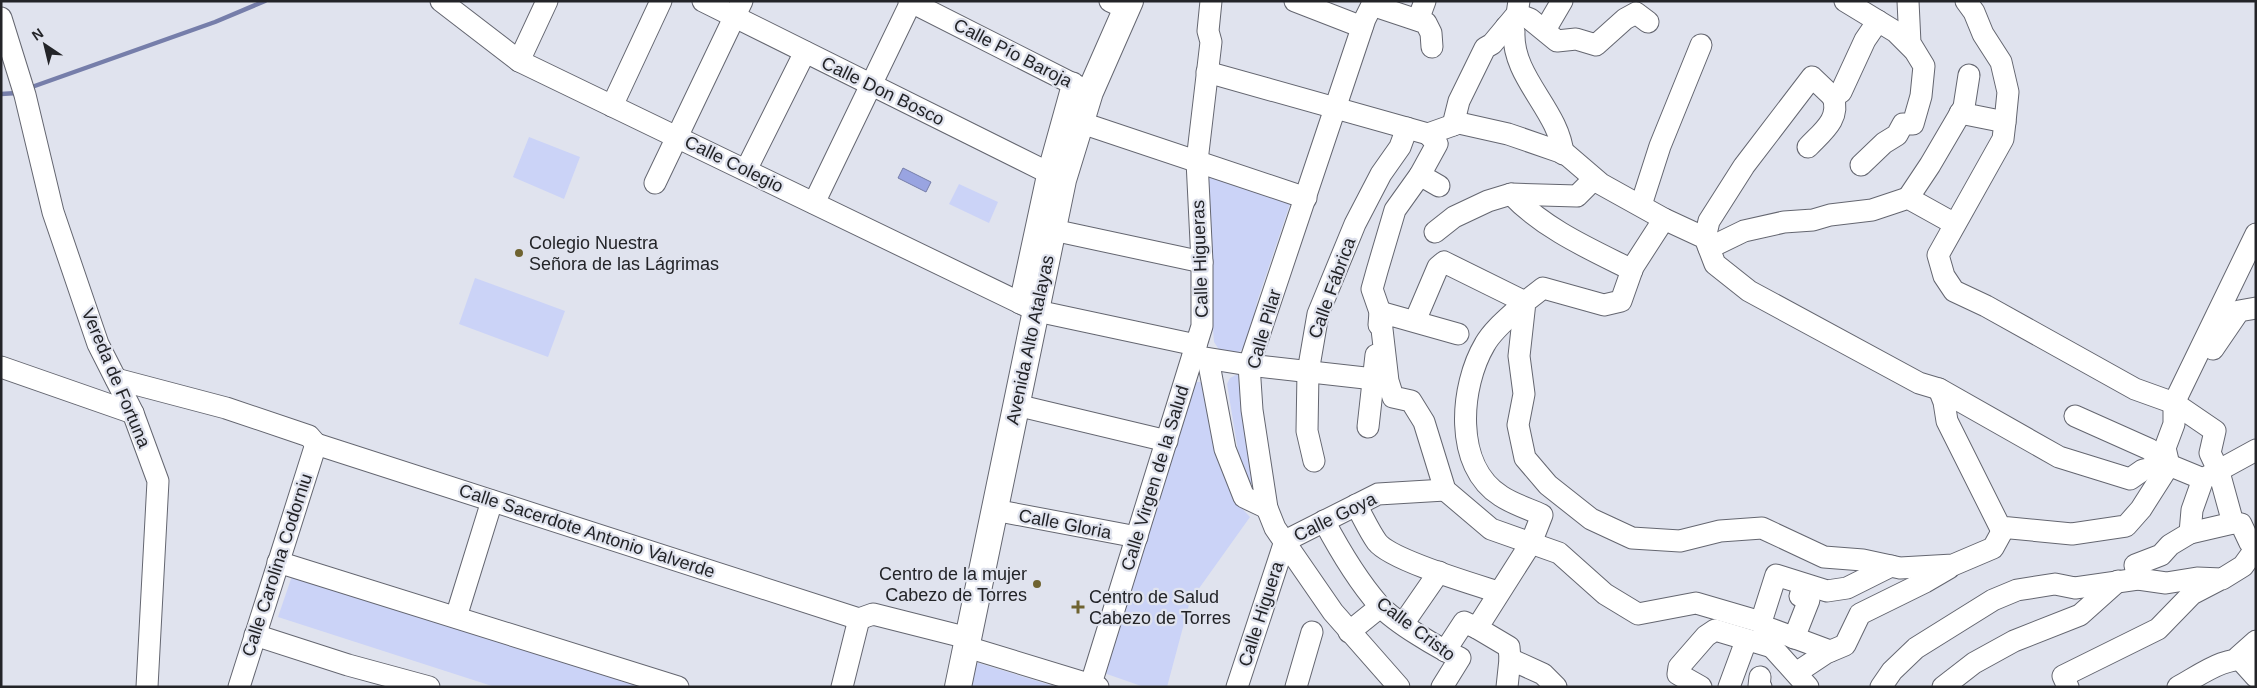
<svg xmlns="http://www.w3.org/2000/svg" width="2257" height="688" font-family="Helvetica,sans-serif">
  <style>
    .green { fill: #cbd3f7 }
    .water { fill: #99a4e1; stroke: #767eaa }
    .lines { fill: none; stroke-linecap: round; stroke-linejoin: round }
    .stream { stroke: #767eaa; stroke-width: 4.5 }
    .minor-casing { stroke: #646670; stroke-width: 23 }
    .major-casing { stroke: #646670; stroke-width: 28 }
    .minor { stroke: #fff; stroke-width: 21 }
    .major { stroke: #fff; stroke-width: 26 }
    .poi-dot { fill: #6f6330; stroke: #e0e3ee; stroke-width: 2 }
    .labels { text-anchor: middle; dominant-baseline: central; stroke-width: 4.5; stroke-linejoin: round; paint-order: stroke }
    .street-label { font-size: 18px; fill: #232428; stroke: #e0e3ee }
    .poi-label { font-size: 18px; fill: #232428; stroke: #e0e3ee; text-anchor: start }
  </style>
  <rect width="100%" height="100%" fill="#e0e3ee"/>
  <g class="green">
    <polygon points="529,137 580,157 564,199 513,177"/>
    <polygon points="1207,174 1290,204 1257,302 1248,345 1236,354 1220,351 1214,342 1205,219"/>
    <polygon points="959,184 998,202 989,223 949,204"/>
    <polygon points="475,278 565,311 548,357 459,324"/>
    <polygon points="1238,374 1243,376 1256,485 1248,483 1238,451 1227,384 1230,378"/>
    <polygon points="1196,382 1202,382 1235,501 1250,517 1190,601 1167,687 1144,687 1104,673"/>
    <polygon points="293,573 654,687 495,687 278,617"/>
    <polygon points="975,662 1057,687 967,687"/>
  </g>
  <polygon class="water" points="903,168 931,182 926,192 898,178"/>
  <g class="lines">
    <g class="stream">
      <polyline points="29,88 215,22 265,1"/>
      <polyline points="1,94 17,93"/>
    </g>
    <defs>
      <g id="minor">
        <polyline points="441,1 519,61 1037,311 1196,345"/>
        <polyline points="703,1 1063,180"/>
        <polyline points="909,1 1085,90"/>
        <polyline points="1110,1 1127,9"/>
        <polyline points="1295,1 1362,27"/>
        <polyline points="1374,1 1365,19 1249,365 1252,410 1267,508 1275,528 1333,612 1399,687"/>
        <polyline points="1845,1 1896,32 1913,49"/>
        <polyline points="1966,1 1974,12 1983,34 2001,62 2008,92 2005,122 2003,139 1938,255 1944,276 1954,291 1986,306 2135,389 2174,403 2215,431 2210,453 2219,472 2233,523"/>
        <polyline points="1372,5 1426,23 1431,33 1432,47"/>
        <polyline points="1517,14 1530,19 1557,41 1576,39 1596,45 1625,19 1636,13 1648,22"/>
        <polyline points="1,18 25,95 53,212 98,344 133,413 158,481 147,687"/>
        <polyline points="1418,20 1425,1"/>
        <path d="M1506,27L1514,32C1512,78 1559,110 1563,154"/>
        <polyline points="1545,30 1562,1"/>
        <polyline points="519,61 547,1"/>
        <polyline points="1207,72 1428,134 1459,123 1508,134 1566,154 1601,184 1664,219 1705,238 1715,264 1749,291 1919,383 1939,389 2059,457 2130,479 2143,470 2169,465 2165,448 2174,424 2174,403 2256,234"/>
        <polyline points="612,106 661,1"/>
        <polyline points="1960,113 2005,122"/>
        <polyline points="1079,122 1306,198"/>
        <polyline points="1453,125 1459,101 1485,48 1492,44 1517,14 1519,1"/>
        <polyline points="1428,134 1437,144 1420,175 1439,186"/>
        <path d="M1808,147C1822,132 1841,119 1833,97L1841,92L1865,40L1878,21"/>
        <polyline points="1861,165 1884,143 1897,135 1903,124 1913,124 1921,96 1924,66 1910,43 1908,1"/>
        <polyline points="746,170 805,52"/>
        <polyline points="655,183 742,1"/>
        <path d="M1511,194C1544,229 1590,249 1632,270"/>
        <polyline points="1908,198 1930,165 1964,107 1969,75"/>
        <polyline points="814,203 911,2"/>
        <polyline points="1641,205 1660,146 1701,45"/>
        <polyline points="1664,219 1633,267 1621,301 1604,305 1543,288 1525,302 1519,356 1524,394 1518,425 1525,458 1548,485 1591,519 1632,538 1680,541 1720,531 1762,528 1824,557 1863,560 1900,568 1953,565 1993,548 2004,528"/>
        <polyline points="1053,230 1202,262"/>
        <polyline points="1435,232 1454,217 1488,201 1511,194 1577,196 1594,179"/>
        <polyline points="1705,238 1709,221 1744,166 1812,77 1833,97"/>
        <polyline points="1709,248 1744,231 1784,222 1813,220 1830,215 1872,210 1908,198 1953,223"/>
        <polyline points="1020,303 1048,173 1073,83"/>
        <path d="M1415,321L1438,267L1444,262L1525,302C1512,315 1494,328 1485,344C1460,386 1453,466 1501,496C1513,504 1529,509 1542,515L1531,543L1477,628L1509,647L1510,659"/>
        <polyline points="1379,325 1380,312 1372,289 1377,271 1395,210 1420,175"/>
        <polyline points="1458,334 1380,312 1388,381 1393,397 1411,401 1424,422 1445,490 1491,529 1559,553 1605,594 1638,614 1696,603 1761,622 1772,647 1808,687"/>
        <polyline points="2213,349 2239,311 2256,308"/>
        <polyline points="1193,356 1249,365 1374,379"/>
        <polyline points="1208,359 1225,449 1244,497 1267,508"/>
        <polyline points="1,367 133,413"/>
        <polyline points="116,379 226,408 309,436 316,444"/>
        <polyline points="1939,389 1944,402 1947,421 2000,527 2072,534 2126,526 2141,509 2169,465"/>
        <polyline points="1016,405 1167,441"/>
        <polyline points="2075,416 2149,449 2169,465 2203,479"/>
        <polyline points="1368,427 1376,355"/>
        <polyline points="316,444 859,619"/>
        <polyline points="1314,461 1307,431 1308,372 1318,314 1355,224 1381,174 1400,147 1407,128"/>
        <path d="M1356,505C1363,517 1369,531 1377,542C1391,560 1473,584 1498,592"/>
        <polyline points="994,510 1137,537"/>
        <path d="M1324,521C1340,551 1357,580 1379,605C1396,623 1438,648 1460,658L1442,687"/>
        <polyline points="2190,533 2233,523 2241,524 2250,543 2256,541"/>
        <polyline points="278,562 678,687"/>
        <polyline points="2138,579 2135,565 2161,555 2170,545 2190,533 2192,510 2203,479 2256,450"/>
        <polyline points="456,617 492,501"/>
        <polyline points="859,619 873,614 968,638"/>
        <polyline points="1761,622 1776,575 1827,591 1847,588 1891,566"/>
        <polyline points="1403,624 1439,572"/>
        <polyline points="1349,632 1380,607"/>
        <polyline points="1767,632 1771,629 1830,651"/>
        <polyline points="255,635 348,665 429,687"/>
        <polyline points="1794,638 1809,600 1800,596"/>
        <polyline points="2256,641 2238,657 2256,677"/>
        <polyline points="967,647 1098,687"/>
        <polyline points="1445,651 1464,622 1477,628"/>
        <polyline points="1796,673 1826,653 1845,645 1860,614 1925,582 1949,568"/>
        <polyline points="1760,677 1759,686 1761,687"/>
        <polyline points="239,687 316,444"/>
        <polyline points="842,687 859,619"/>
        <polyline points="1090,687 1202,326 1202,262 1197,161 1211,42 1208,31 1211,1"/>
        <polyline points="1237,687 1285,541 1378,494 1445,490"/>
        <polyline points="1296,687 1312,632"/>
        <polyline points="1507,687 1510,659 1543,674 1556,687"/>
        <polyline points="1701,687 1678,674 1679,667 1706,636 1715,630 1772,647"/>
        <polyline points="1729,687 1746,641"/>
        <polyline points="1881,687 1892,671 1916,648 1993,600 2017,590 2055,584 2075,588 2138,579 2166,583 2197,578 2222,579 2243,566 2256,548"/>
        <polyline points="1943,687 1974,663 2014,641 2080,615 2118,581"/>
        <polyline points="2068,687 2063,676 2158,629 2192,594 2217,581"/>
        <path d="M2178,687C2205,672 2224,656 2256,659"/>
      </g>
      <polyline id="major" points="958,687 1063,180 1090,92 1130,1"/>
    </defs>
    <use href="#minor" class="minor-casing"/>
    <use href="#major" class="major-casing"/>
    <use href="#minor" class="minor"/>
    <use href="#major" class="major"/>
  </g>
  <g class="poi-dot">
    <circle cx="519" cy="253" r="5"/>
    <circle cx="1037" cy="584" r="5"/>
    <path d="M1075.5 599.5h5v5h5v5h-5v5h-5v-5h-5v-5h5z"/>
  </g>
  <g class="labels">
    <g class="street-label">
      <text transform="translate(1013 53) rotate(27)">Calle Pío Baroja</text>
      <text transform="translate(883 91) rotate(26)">Calle Don Bosco</text>
      <text transform="translate(734 164) rotate(26)">Calle Colegio</text>
      <text transform="translate(1200 259) rotate(-92)">Calle Higueras</text>
      <text transform="translate(1332 288) rotate(-70)">Calle Fábrica</text>
      <text transform="translate(1264 329) rotate(-74)">Calle Pilar</text>
      <text transform="translate(1030 340) rotate(-78)">Avenida Alto Atalayas</text>
      <text transform="translate(116 378) rotate(67)">Vereda de Fortuna</text>
      <text transform="translate(1155 478) rotate(-73)">Calle Virgen de la Salud</text>
      <text transform="translate(1335 517) rotate(-26)">Calle Goya</text>
      <text transform="translate(1065 524) rotate(11)">Calle Gloria</text>
      <text transform="translate(587 531) rotate(18)">Calle Sacerdote Antonio Valverde</text>
      <text transform="translate(277 565) rotate(-72)">Calle Carolina Codorniu</text>
      <text transform="translate(1261 614) rotate(-72)">Calle Higuera</text>
      <text transform="translate(1416 629) rotate(37)">Calle Cristo</text>
    </g>
    <g class="poi-label">
      <text x="529" y="243">Colegio Nuestra<tspan x="529" dy="21">Señora de las Lágrimas</tspan></text>
      <text x="1027" y="574" text-anchor="end">Centro de la mujer<tspan x="1027" dy="21">Cabezo de Torres</tspan></text>
      <text x="1089" y="597">Centro de Salud<tspan x="1089" dy="21">Cabezo de Torres</tspan></text>
    </g>
  </g>
  <rect width="2257" height="688" fill="none" stroke="#232428" stroke-width="5"/>
  <g transform="translate(45 45) rotate(325)" stroke="#e0e3ee" stroke-width="4" paint-order="stroke">
  <path d="M0-4L9 19L0 12L-9 19Z" fill="#232428"/>
  <text y="-8" font-size="14" font-weight="bold" text-anchor="middle" fill="#232428">N</text>
  </g>
</svg>
